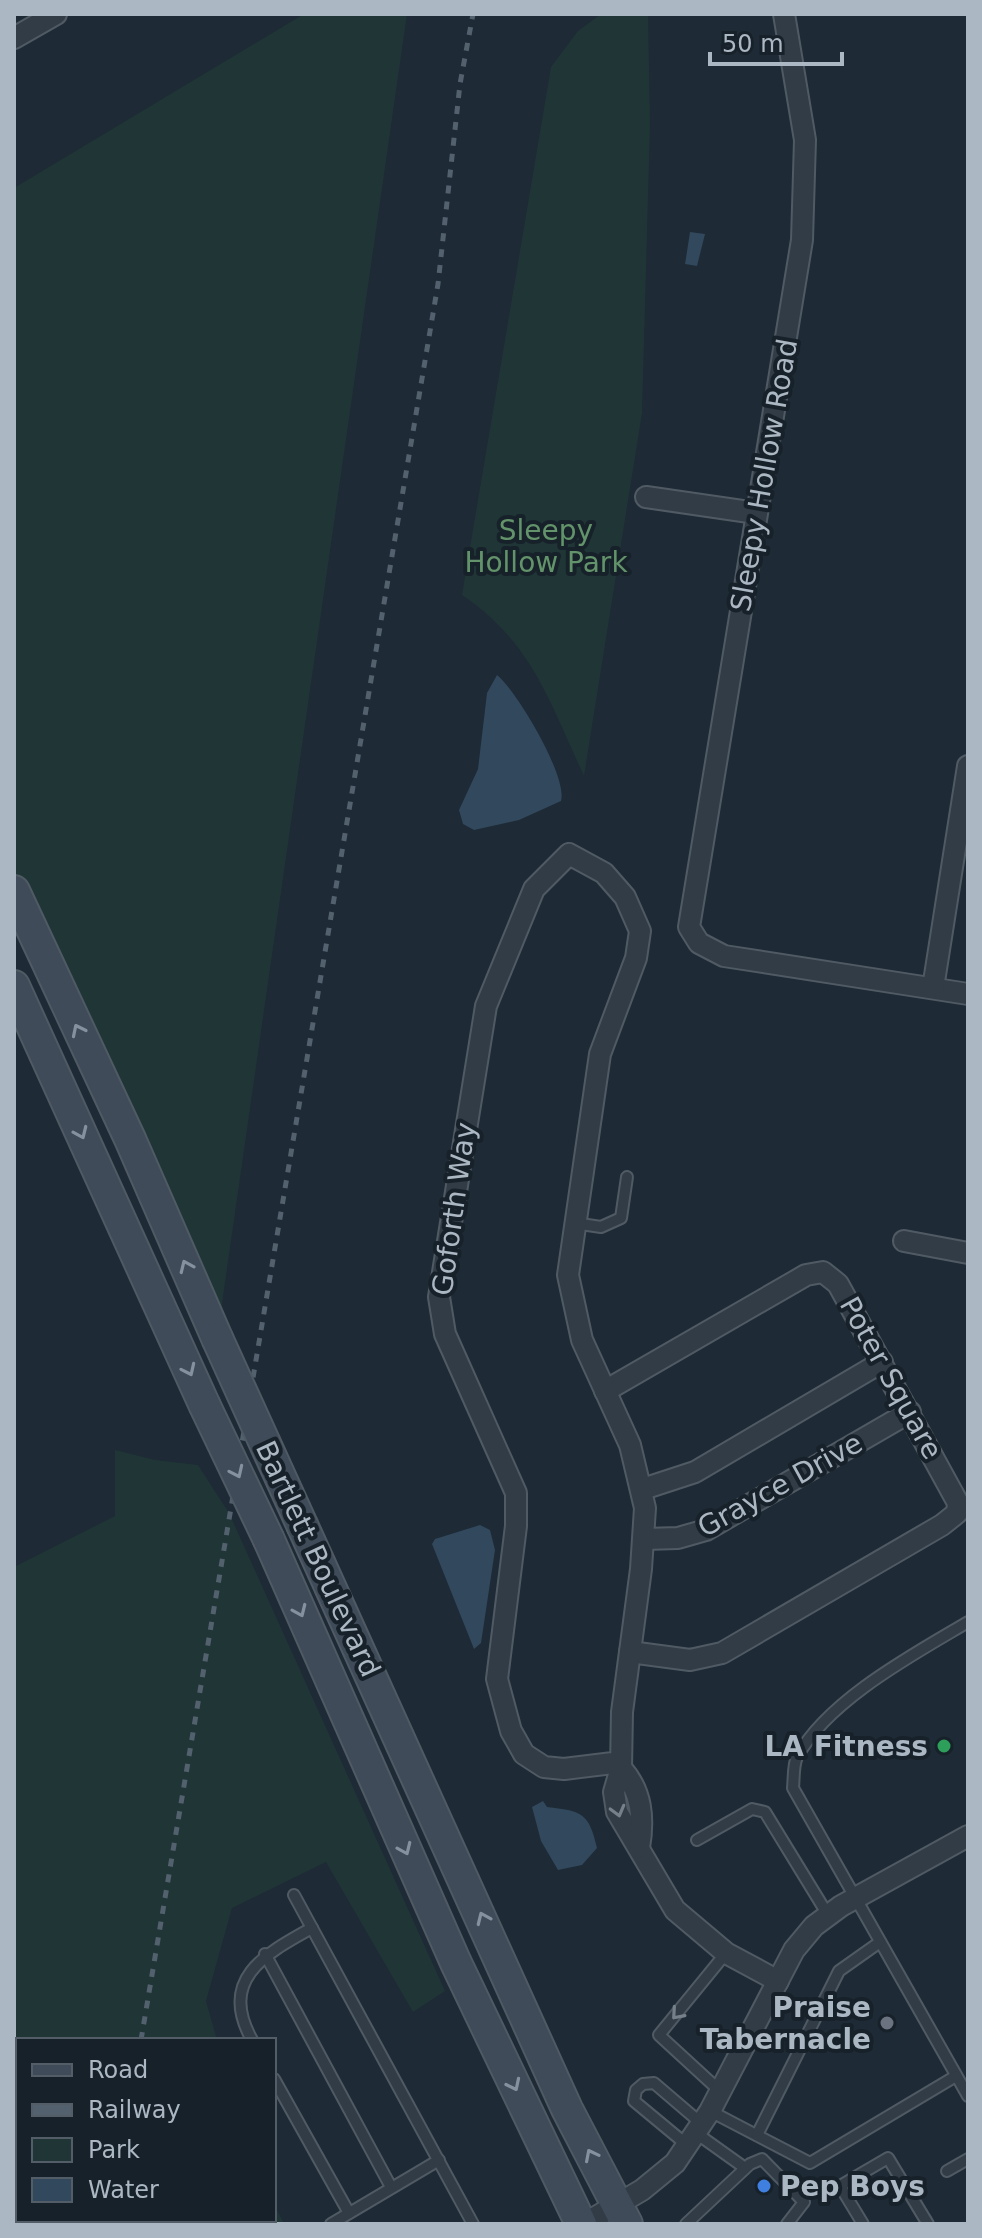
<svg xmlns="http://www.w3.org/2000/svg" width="982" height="2238" font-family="'DejaVu Sans',sans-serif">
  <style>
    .green { fill: #203636 }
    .water { fill: #31485d }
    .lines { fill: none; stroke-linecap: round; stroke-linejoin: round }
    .service-casing { stroke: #4f5a64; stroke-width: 14 }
    .minor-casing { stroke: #4f5a64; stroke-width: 24 }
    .secondary-casing { stroke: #4f5a64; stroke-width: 34 }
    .service { stroke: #323c46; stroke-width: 10 }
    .minor { stroke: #323c46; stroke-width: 20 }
    .secondary { stroke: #3f4b59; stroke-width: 30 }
    .rail { stroke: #53606d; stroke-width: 5; stroke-dasharray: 8 8; stroke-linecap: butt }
    .secondary-bridge-casing { stroke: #4f5a64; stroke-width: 34; stroke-linecap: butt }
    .secondary-bridge { stroke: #3f4b59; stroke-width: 30 }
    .oneway { stroke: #85919e }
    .oneway2 { stroke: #75808b }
    .leisure-dot { fill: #2e9e5b; stroke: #17212a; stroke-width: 3 }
    .worship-dot { fill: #6b7280; stroke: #17212a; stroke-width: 3 }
    .shop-dot { fill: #3f7fe0; stroke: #17212a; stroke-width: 3 }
    .labels { text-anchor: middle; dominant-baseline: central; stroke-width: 8; stroke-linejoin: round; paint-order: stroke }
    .street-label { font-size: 28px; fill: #abb7c3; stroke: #17212a }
    .park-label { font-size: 28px; fill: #63936a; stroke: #17212a }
    .poi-label { font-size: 28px; font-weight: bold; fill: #abb7c3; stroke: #17212a; text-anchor: end }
  </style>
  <rect width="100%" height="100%" fill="#1e2a35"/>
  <g class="green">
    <polygon points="304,14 407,14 217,1338 14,891 14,188"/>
    <path d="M601,14H648L650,125L642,413L584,776C550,703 532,642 462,595L551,67L578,31Z"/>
    <polygon points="115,1450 155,1460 198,1465 229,1513 445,1991 413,2012 326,1862 232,1908 206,2001 217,2040 18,2040 18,2220 274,2220 274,2204 284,2224 14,2224 14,1567 115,1516"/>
  </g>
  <g class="water">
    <polygon points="690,232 705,234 697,266 685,264"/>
    <path d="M497,675C517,691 568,777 561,801L519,820L474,830L463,824L459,810L478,769L487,693Z"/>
    <polygon points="480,1525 490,1530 495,1550 481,1643 474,1649 432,1544 435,1539"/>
    <path d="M543,1801L547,1807C581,1811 589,1812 597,1848L582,1865L558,1870L541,1841L532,1807Z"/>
  </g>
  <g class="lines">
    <defs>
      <g id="service">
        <polyline points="574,1223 601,1227 621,1218 627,1177"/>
        <path d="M968,1622C914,1654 828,1700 797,1757C793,1765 794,1779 793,1788L968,2096"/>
        <polyline points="697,1840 752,1809 765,1812 828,1915"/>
        <polyline points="294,1895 473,2224"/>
        <polyline points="265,1954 391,2187"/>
        <path d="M252,2040C218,1979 265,1954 312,1928"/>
        <polyline points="274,2079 349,2213"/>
        <polyline points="721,2092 659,2035 726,1953"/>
        <polyline points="710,2111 810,2163 956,2076"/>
        <polyline points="696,2133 745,2168"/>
        <polyline points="757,2135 839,1971 880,1942"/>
        <polyline points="687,2145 634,2101 636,2090 643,2084 654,2083 702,2124"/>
        <polyline points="947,2171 968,2159"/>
        <polyline points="331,2224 439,2160"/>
        <polyline points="686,2224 750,2164 762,2159 804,2202 787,2224"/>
        <polyline points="863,2224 840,2186 888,2158 928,2224"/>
      </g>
      <g id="minor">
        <polyline points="784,14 805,140 802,240 689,927 699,943 724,956 968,994"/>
        <polyline points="14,38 56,14"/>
        <polyline points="646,497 756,513"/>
        <polyline points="933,988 968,766"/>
        <polyline points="904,1241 968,1253"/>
        <polyline points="605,1391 806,1275 823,1272 838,1284 958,1503 957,1513 942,1525 722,1653 690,1660 630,1652"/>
        <polyline points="643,1489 695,1472 882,1362"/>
        <polyline points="645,1539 678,1538 706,1530 910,1412"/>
        <polyline points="621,1762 564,1769 544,1767 524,1754 511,1731 497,1679 516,1526 516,1493 445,1334 439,1297 486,1006 534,889 569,854 604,873 625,897 640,931 636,958 600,1054 568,1275 582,1340 630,1445 645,1508 641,1569 622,1712 621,1768 614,1792 617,1812 675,1910 726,1953 778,1981"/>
        <path d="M621,1768C642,1791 644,1818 639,1848"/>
        <polyline points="584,2224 642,2190 675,2163 710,2111 794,1950 814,1926 841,1906 968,1836"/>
      </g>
      <g id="secondary">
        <polyline points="14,891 130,1139 217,1338"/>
        <polyline points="14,986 204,1404"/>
        <polyline points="303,1527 567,2109 627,2224"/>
        <polyline points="269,1540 456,1963 581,2224"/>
      </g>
    </defs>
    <use href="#service" class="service-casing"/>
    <use href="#minor" class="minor-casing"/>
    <use href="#secondary" class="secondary-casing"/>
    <use href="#service" class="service"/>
    <use href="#minor" class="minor"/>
    <use href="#secondary" class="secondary"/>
    <g class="rail">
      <polyline points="141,2040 438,284 460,84 473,14"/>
      <polyline points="111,2224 112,2220"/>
    </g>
    <defs>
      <g id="secondary-bridge">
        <polyline points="217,1338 303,1527"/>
        <polyline points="204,1404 269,1540"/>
      </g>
    </defs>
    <use href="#secondary-bridge" class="secondary-bridge-casing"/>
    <use href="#secondary-bridge" class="secondary-bridge"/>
  </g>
  <defs><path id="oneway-chevron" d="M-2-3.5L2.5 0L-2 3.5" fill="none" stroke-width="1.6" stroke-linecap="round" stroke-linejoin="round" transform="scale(2)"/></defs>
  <g class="oneway">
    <use href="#oneway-chevron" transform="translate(78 1030) rotate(-116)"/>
    <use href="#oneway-chevron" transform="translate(81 1133) rotate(66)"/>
    <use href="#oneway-chevron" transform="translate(186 1266) rotate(-114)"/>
    <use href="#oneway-chevron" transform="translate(189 1370) rotate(65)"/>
    <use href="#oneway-chevron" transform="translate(237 1472) rotate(65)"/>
    <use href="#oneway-chevron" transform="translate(300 1611) rotate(66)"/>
    <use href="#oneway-chevron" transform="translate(405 1849) rotate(66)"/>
    <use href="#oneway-chevron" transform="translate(483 1918) rotate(-114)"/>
    <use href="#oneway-chevron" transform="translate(514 2085) rotate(64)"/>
    <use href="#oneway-chevron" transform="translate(591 2155) rotate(-117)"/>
  </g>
  <g class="oneway2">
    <use href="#oneway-chevron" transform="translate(618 1811) rotate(75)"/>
    <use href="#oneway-chevron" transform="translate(677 2014) rotate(131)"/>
  </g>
  <circle class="leisure-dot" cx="944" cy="1746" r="8"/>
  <circle class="worship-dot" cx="887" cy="2023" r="8"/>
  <circle class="shop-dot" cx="764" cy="2186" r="8"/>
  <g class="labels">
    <g class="street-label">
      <text transform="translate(764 475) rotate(-80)">Sleepy Hollow Road</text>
      <text transform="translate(454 1209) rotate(-82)">Goforth Way</text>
      <text transform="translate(891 1378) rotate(61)">Poter Square</text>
      <text transform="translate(780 1485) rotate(-29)">Grayce Drive</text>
      <text transform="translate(318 1559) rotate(65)">Bartlett Boulevard</text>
    </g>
    <g class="park-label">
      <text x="546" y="530">Sleepy<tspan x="546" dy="32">Hollow Park</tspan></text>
    </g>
    <g class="poi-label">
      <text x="928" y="1746">LA Fitness</text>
      <text x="871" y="2007">Praise<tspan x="871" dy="32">Tabernacle</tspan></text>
      <text x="780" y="2186" text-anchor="start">Pep Boys</text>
    </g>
  </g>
  <rect width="982" height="2238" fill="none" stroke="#abb7c3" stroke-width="32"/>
  <rect x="16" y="2038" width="260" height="184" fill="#17212a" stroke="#525d67" stroke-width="2"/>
  <rect x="32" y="2064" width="40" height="12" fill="#3f4b59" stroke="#525d67" stroke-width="2"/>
  <text x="88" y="2078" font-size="24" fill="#abb7c3">Road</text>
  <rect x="32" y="2104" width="40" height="12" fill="#53606d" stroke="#525d67" stroke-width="2"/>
  <text x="88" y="2118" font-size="24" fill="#abb7c3">Railway</text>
  <rect x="32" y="2138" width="40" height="24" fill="#203636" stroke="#525d67" stroke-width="2"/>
  <text x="88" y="2158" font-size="24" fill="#abb7c3">Park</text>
  <rect x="32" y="2178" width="40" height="24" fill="#31485d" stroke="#525d67" stroke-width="2"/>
  <text x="88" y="2198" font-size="24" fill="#abb7c3">Water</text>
  <path d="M710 52v12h132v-12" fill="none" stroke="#abb7c3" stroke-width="4"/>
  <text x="722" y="52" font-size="24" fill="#abb7c3" stroke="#17212a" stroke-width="6" paint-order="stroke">50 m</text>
</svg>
